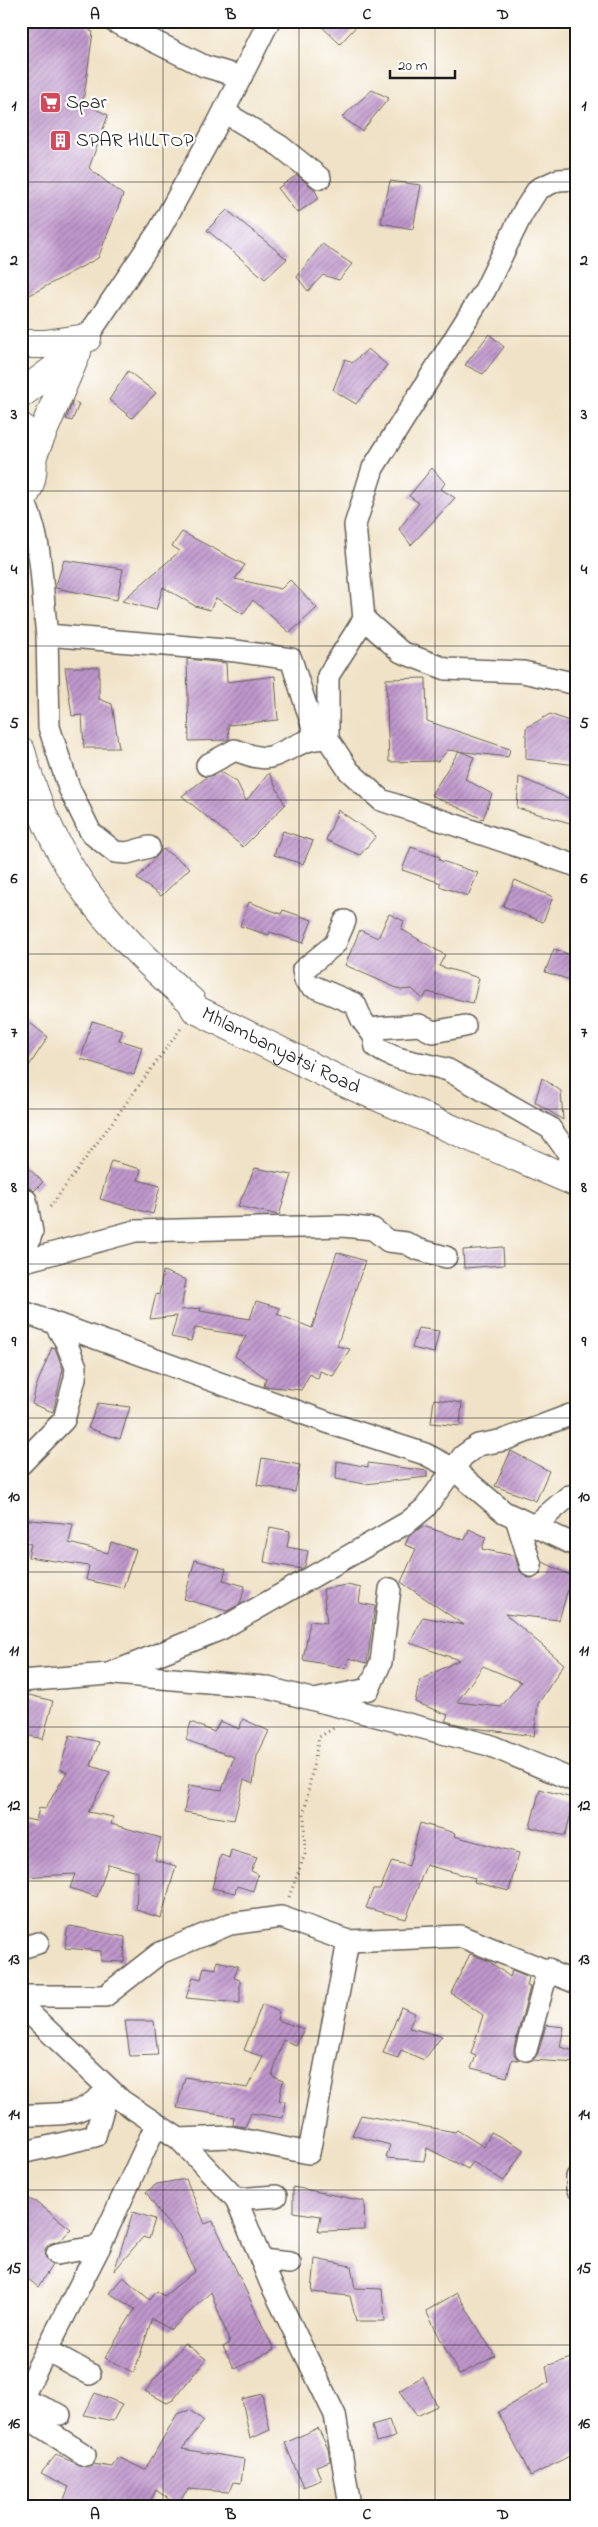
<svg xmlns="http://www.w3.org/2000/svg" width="598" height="2527" font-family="'Indie Flower',sans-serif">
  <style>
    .building { fill: url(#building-hatch); fill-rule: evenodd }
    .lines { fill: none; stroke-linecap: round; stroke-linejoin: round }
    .street-casing { stroke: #666158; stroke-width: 24 }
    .secondary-casing { stroke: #666158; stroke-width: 30 }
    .path { stroke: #666158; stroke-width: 3; stroke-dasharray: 1 4; stroke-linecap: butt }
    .street { stroke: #fff; stroke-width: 21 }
    .secondary { stroke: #fff; stroke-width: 28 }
    .grid { fill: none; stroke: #1c1c1c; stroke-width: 1; stroke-opacity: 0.55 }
    .labels { text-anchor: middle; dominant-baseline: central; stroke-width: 4.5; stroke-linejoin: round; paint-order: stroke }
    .poi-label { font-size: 20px; fill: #1c1c1c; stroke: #fff; text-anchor: start }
    .street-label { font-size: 20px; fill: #1c1c1c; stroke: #fff }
    .neatline { fill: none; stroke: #1c1c1c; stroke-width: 2 }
    .grid-label { font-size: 16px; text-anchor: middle; font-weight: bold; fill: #1c1c1c }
  </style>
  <defs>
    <pattern id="building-hatch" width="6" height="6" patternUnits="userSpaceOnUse" patternTransform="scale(1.25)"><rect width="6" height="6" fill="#bf97cc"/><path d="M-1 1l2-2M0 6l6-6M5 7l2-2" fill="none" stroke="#9a7aa5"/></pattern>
  </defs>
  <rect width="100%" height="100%" fill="#fff"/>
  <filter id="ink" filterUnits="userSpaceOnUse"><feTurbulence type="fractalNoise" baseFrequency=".02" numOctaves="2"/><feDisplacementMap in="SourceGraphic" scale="10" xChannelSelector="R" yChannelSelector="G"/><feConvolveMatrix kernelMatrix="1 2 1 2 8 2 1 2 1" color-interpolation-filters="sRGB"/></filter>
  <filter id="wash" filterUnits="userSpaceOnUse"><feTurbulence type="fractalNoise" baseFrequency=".0096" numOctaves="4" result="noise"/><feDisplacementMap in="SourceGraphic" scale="20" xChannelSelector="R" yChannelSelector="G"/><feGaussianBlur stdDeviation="1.12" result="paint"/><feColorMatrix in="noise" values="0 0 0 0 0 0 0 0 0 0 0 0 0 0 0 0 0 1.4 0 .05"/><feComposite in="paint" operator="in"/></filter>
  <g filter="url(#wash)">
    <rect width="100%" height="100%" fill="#f0e2c6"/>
    <g id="blocks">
      <g class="building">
        <polygon points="30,21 69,21 90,27 90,31 93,32 83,103 108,115 89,168 123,195 98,258 28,296 21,289 21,25"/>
        <polygon points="316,21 361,21 340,44"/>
        <polygon points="372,90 389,98 362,131 342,117"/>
        <polygon points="297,175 314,189 319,198 297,213 278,188"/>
        <polygon points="390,181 421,185 413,229 381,223"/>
        <polygon points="227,210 287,259 265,279 207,230"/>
        <polygon points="322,244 352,264 339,280 323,275 308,291 297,277"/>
        <polygon points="489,334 504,347 483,374 465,365"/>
        <polygon points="368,349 387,365 356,404 333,390 345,359 352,363"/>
        <polygon points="128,371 156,393 132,418 109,400"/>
        <polygon points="73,401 79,404 72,421 66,419"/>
        <polygon points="432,468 445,483 441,489 455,498 411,545 399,529 419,503 409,496"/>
        <polygon points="182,532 245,565 235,579 281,589 290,580 317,608 290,633 253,600 243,614 216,598 210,610 195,606 163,587 156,610 122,601 180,551 172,546"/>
        <polygon points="64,560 123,569 117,600 55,588"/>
        <polygon points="187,659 226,663 227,682 275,676 278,720 228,725 229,739 227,740 189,741"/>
        <polygon points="65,667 99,667 99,699 112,704 119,748 84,748 82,715 72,716"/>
        <polygon points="426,678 427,721 510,749 508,757 448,750 438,761 389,762 386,679"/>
        <polygon points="550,714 577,724 577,765 526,759 526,728"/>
        <polygon points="459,751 474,757 465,779 492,794 483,819 431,795"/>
        <polygon points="221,772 237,782 246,801 269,773 285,805 243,847 182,796 207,777"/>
        <polygon points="519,777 577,802 570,823 517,808"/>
        <polygon points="338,810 376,836 360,855 326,840"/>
        <polygon points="283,831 313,841 303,864 274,855"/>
        <polygon points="411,847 440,857 439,860 478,873 468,896 439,886 441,883 402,870"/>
        <polygon points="163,849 190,868 161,896 137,879"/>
        <polygon points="515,880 553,897 543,922 503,906"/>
        <polygon points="249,902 281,914 283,910 312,920 303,943 270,932 269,935 240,926"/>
        <polygon points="389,914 404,921 401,929 445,955 439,966 479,978 473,1003 427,992 423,999 412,989 401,990 345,965 360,930 378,938"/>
        <polygon points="554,949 577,957 577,982 545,972"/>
        <polygon points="21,1016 48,1037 21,1078"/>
        <polygon points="92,1021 123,1030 119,1040 142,1047 134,1075 81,1059"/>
        <polygon points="542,1078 561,1091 563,1120 535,1102"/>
        <polygon points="21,1161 43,1182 34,1191 30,1188 21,1189"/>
        <polygon points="111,1161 141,1169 138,1180 160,1186 153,1214 100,1199"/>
        <polygon points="255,1168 292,1175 279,1215 238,1206"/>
        <polygon points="503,1247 504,1265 464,1268 463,1250"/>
        <polygon points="337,1252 365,1261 337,1346 350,1349 333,1376 320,1371 318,1379 310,1374 301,1390 264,1386 266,1378 235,1356 246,1336 195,1328 191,1341 171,1337 177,1316 150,1319 156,1294 159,1295 163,1271 186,1280 181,1310 201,1308 200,1311 250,1319 256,1301 280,1308 277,1314 312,1328"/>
        <polygon points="418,1328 439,1331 434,1353 412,1348"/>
        <polygon points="52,1347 55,1348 63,1369 53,1412 32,1404 36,1387"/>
        <polygon points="434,1399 462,1403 460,1426 431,1423"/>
        <polygon points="98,1403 130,1407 120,1439 88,1428"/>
        <polygon points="511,1451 549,1471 536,1501 495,1486"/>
        <polygon points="262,1458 300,1465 295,1492 257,1485"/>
        <polygon points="337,1461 368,1467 368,1463 427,1471 427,1477 365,1484 336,1479"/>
        <polygon points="21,1519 73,1524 69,1543 108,1553 111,1542 136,1550 123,1588 86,1580 89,1566 28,1557 31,1544 21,1541"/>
        <path d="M423,1526L465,1540L469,1529L486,1537L482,1549L515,1556L519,1570L528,1578H535L540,1574L543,1562L572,1576L559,1620L505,1614L564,1664L538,1704L534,1736L474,1728L445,1721L448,1715L415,1702L420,1680L459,1660L410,1643L423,1617L464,1625L401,1582L416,1549L405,1545L409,1536ZM483,1666L521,1682L501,1707L457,1702Z"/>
        <polygon points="270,1527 290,1531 287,1547 308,1551 305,1566 301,1569 264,1562"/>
        <polygon points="195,1560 226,1569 223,1580 245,1586 240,1604 227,1611 184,1599"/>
        <polygon points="347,1585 361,1588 359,1603 375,1606 367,1663 349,1658 346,1668 303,1660 310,1621 327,1623 323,1589"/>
        <polygon points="21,1693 53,1701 43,1739 21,1734"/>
        <polygon points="243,1719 269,1731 257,1756 253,1784 244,1780 234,1820 184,1812 189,1785 222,1790 234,1757 186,1740 191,1722 214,1732 220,1721 239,1729"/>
        <polygon points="70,1735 99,1742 91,1766 110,1772 88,1812 113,1817 111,1824 161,1838 155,1860 176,1866 161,1918 136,1910 138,1872 108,1864 97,1897 70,1888 75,1874 21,1877 23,1835 21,1835 21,1818 36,1821 39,1808 45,1809 67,1772 60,1769"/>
        <polygon points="540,1789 575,1799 565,1836 530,1827"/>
        <polygon points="420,1823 455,1833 454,1836 519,1853 509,1891 474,1882 475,1878 426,1865 406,1919 366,1908 373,1889 380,1889 392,1861 409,1866"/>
        <polygon points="231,1850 257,1858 251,1871 258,1874 253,1891 237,1886 235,1893 212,1888 221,1855 229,1858"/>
        <polygon points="70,1926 125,1937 124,1962 101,1961 101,1951 65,1948 67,1930"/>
        <polygon points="470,1954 489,1961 510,1977 512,1970 529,1977 527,1986 530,1987 514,2047 514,2054 518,2060 512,2059 507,2077 471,2068 476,2056 471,2054 483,2015 451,1993"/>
        <polygon points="217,1961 238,1966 234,1978 240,1980 240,2003 186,1998 193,1977 201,1979 204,1967 216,1969"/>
        <polygon points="262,2004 279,2012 277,2020 304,2029 296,2045 283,2040 272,2076 283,2081 279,2101 285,2101 283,2118 251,2113 245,2127 233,2125 234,2117 177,2108 185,2077 247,2088 263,2057 244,2050"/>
        <polygon points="401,2007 415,2013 409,2028 442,2036 424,2060 401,2050 398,2058 383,2053"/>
        <polygon points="125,2021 154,2021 158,2055 130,2056"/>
        <polygon points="546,2025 564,2027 560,2047 577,2052 577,2063 532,2060 538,2053"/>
        <polygon points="361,2115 455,2132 457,2130 484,2147 491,2132 524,2149 504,2181 473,2162 468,2169 427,2148 424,2161 386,2158 390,2145 352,2135"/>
        <polygon points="186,2179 205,2224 213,2221 274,2350 235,2369 223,2347 230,2343 211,2292 171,2330 152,2319 134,2373 105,2358 135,2309 109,2293 123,2277 150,2300 157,2291 164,2296 195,2271 179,2235 164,2219 146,2192 157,2184"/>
        <polygon points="293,2187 364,2201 365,2230 318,2231 321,2216 293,2212"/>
        <polygon points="21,2196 38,2203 71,2229 61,2240 49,2244 45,2249 46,2259 52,2265 38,2287 21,2273"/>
        <polygon points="133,2212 155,2219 149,2239 143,2237 114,2271"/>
        <polygon points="315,2259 351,2266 355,2288 382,2289 385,2321 356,2321 350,2296 312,2292"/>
        <polygon points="457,2293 495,2356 459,2375 426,2311"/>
        <polygon points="184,2343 206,2359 173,2400 167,2403 145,2391"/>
        <polygon points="577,2356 577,2452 531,2476 498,2412 549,2382 546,2366"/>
        <polygon points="423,2376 437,2406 417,2416 399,2391"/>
        <polygon points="95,2393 122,2404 113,2421 84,2415"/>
        <polygon points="262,2394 270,2430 250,2439 242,2399"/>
        <polygon points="190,2410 204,2421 182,2449 244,2459 241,2483 233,2482 229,2492 188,2489 177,2505 156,2490 148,2506 61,2506 69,2487 41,2473 56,2455 85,2467 93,2464 112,2467 118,2457 145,2470 177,2414"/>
        <polygon points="389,2420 395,2437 376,2442 372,2425"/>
        <polygon points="318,2428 328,2449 330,2461 316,2466 321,2480 303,2487 285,2443"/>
      </g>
    </g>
  </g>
  <g filter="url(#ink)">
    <use href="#blocks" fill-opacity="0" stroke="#666158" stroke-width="1"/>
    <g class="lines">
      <defs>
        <g id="street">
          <polyline points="113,21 204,66 241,77"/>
          <polyline points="224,112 280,146 320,178"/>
          <polyline points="577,179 558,180 538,189 522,214 485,290 373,468 355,525 364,619 328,676 328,739 349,771 381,800 577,866"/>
          <polyline points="79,349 160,229 217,125 269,21"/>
          <path d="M23,499C44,540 41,591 47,635L236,651L291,659L316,737"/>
          <polyline points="364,619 401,652 446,669 523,672 577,684"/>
          <polyline points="47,635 49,727 69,788 91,833 115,852 127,853 149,847"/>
          <path d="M207,765L235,750C246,754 262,761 273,756C293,749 306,736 328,739"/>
          <polyline points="345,921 335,944 303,970 305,980 310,985 355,1004 362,1020 374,1036"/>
          <path d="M465,1026L433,1032L419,1025L378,1028L374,1036L376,1047C398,1063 424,1062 448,1070L550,1128L569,1154L567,1179"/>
          <polyline points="22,1261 32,1232 26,1200"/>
          <polyline points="21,1262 135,1231 343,1226 373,1229 388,1241 406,1243 417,1249 446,1257"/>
          <polyline points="21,1311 335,1425 425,1454 452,1468 504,1512 577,1546"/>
          <polyline points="21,1464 64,1420 75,1378 76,1367 66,1342 55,1324"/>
          <polyline points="516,1518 531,1566"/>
          <polyline points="534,1526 569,1496"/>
          <polyline points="115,1674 264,1687 489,1745 577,1782"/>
          <polyline points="21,1681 109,1674 221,1629 408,1522 425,1508 463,1456 478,1445 504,1440 570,1415 577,1415"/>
          <polyline points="319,1699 369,1689 381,1662 390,1589"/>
          <polyline points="21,1948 38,1943"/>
          <polyline points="21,1996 105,1996 160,1953 230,1924 281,1917 348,1941 460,1936 577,1983"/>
          <polyline points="21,2005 122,2101 179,2139 236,2199 271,2284 335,2415 350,2506"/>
          <polyline points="526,2050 548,1969"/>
          <path d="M32,2115C71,2113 79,2117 109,2089"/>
          <polyline points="179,2139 230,2137 309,2153 348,1941"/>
          <polyline points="21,2153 95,2136 109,2089"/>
          <polyline points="577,2177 577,2188"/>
          <polyline points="236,2199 276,2196"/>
          <polyline points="57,2254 100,2246"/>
          <polyline points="261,2260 290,2263"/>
          <polyline points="47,2350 90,2374"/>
          <polyline points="22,2399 60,2415"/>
          <polyline points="21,2400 98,2250 156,2125"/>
          <polyline points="21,2414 85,2455"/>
        </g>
        <g id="secondary">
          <polyline points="21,344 45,344 87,338"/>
          <polyline points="21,394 76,353"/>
          <path d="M21,427C36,450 37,478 21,501"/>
          <polyline points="33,455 77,352"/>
          <path id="s1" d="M21,751C52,864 104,926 191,1001L195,1009L341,1081L577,1183"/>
        </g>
      </defs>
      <use href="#street" class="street-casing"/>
      <use href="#secondary" class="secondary-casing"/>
      <g class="path">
        <polyline points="50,1207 182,1027"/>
        <polyline points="289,1897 305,1854 304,1812 319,1737 336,1727"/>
      </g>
      <use href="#street" class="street"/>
      <use href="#secondary" class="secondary"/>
    </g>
  </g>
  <path class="grid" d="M163,21V2506M299,21V2506M435,21V2506M21,182H577M21,336H577M21,491H577M21,646H577M21,800H577M21,954H577M21,1109H577M21,1264H577M21,1418H577M21,1572H577M21,1727H577M21,1881H577M21,2036H577M21,2190H577M21,2345H577"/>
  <defs>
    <symbol id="supermarket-square" viewBox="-11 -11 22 22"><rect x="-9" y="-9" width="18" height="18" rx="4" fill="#d1495b" stroke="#fff"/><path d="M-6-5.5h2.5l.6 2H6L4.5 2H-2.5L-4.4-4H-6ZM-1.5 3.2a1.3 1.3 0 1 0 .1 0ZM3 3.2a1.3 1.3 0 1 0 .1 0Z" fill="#fff"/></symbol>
    <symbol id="building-square" viewBox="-11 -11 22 22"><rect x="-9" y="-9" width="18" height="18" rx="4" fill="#d1495b" stroke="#fff"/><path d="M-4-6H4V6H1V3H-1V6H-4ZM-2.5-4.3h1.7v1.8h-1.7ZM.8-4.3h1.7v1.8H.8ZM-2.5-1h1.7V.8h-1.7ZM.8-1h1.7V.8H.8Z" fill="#fff"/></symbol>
  </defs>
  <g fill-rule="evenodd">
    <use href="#supermarket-square" x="38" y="90" width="25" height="25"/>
    <use href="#building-square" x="48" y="128" width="25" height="25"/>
  </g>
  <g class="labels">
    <g class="poi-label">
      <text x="66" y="103">Spar</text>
      <text x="76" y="141">SPAR HILLTOP</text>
    </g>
    <g class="street-label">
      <text stroke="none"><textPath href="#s1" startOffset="412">Mhlambanyatsi Road</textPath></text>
    </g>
  </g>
  <rect width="598" height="2527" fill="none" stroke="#fff" stroke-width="55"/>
  <path d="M390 70v8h65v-8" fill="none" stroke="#1c1c1c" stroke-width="2.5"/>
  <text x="398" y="70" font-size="15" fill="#1c1c1c" stroke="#ffffff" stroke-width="4" paint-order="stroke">20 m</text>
  <rect x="28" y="28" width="542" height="2472" class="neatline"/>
  <g class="grid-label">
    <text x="95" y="19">A</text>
    <text x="231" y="19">B</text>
    <text x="367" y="19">C</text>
    <text x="503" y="19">D</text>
    <text x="14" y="110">1</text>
    <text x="584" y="110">1</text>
    <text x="14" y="265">2</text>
    <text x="584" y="265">2</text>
    <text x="14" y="419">3</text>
    <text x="584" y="419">3</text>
    <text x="14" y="574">4</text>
    <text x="584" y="574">4</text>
    <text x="14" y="728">5</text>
    <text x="584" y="728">5</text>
    <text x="14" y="883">6</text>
    <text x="584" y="883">6</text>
    <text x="14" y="1037">7</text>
    <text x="584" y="1037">7</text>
    <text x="14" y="1192">8</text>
    <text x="584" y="1192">8</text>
    <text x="14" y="1346">9</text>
    <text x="584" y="1346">9</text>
    <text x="14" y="1501">10</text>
    <text x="584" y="1501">10</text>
    <text x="14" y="1655">11</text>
    <text x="584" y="1655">11</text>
    <text x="14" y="1810">12</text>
    <text x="584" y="1810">12</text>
    <text x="14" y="1964">13</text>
    <text x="584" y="1964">13</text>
    <text x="14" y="2119">14</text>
    <text x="584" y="2119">14</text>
    <text x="14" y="2273">15</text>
    <text x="584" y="2273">15</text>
    <text x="14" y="2428">16</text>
    <text x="584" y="2428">16</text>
    <text x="95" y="2519">A</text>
    <text x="231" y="2519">B</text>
    <text x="367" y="2519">C</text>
    <text x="503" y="2519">D</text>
  </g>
</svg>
